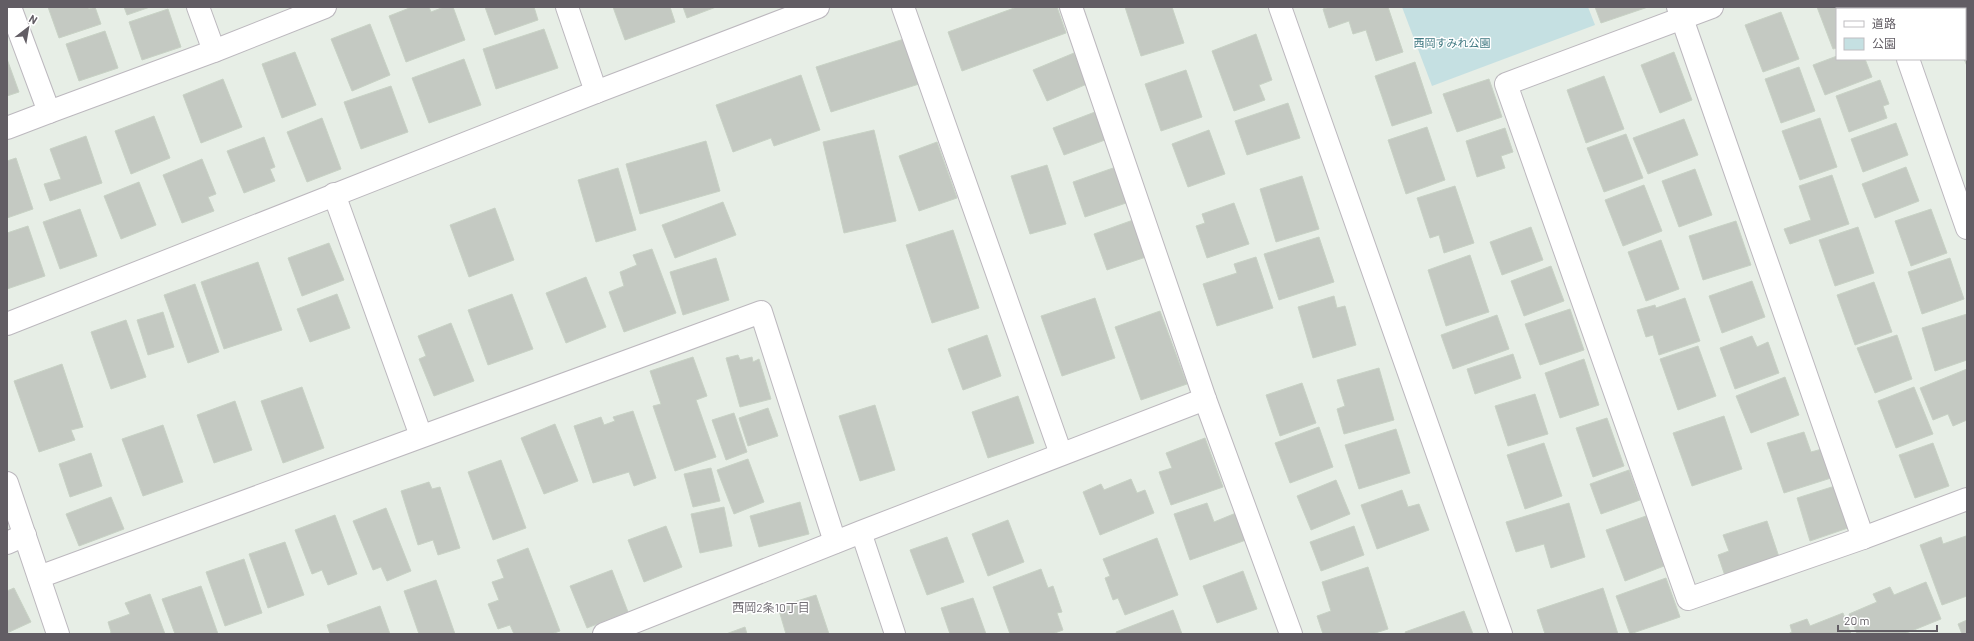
<svg xmlns="http://www.w3.org/2000/svg" width="1974" height="641" font-family="Barlow,'Noto Sans JP',sans-serif">
  <style>
    .green { fill: #c5e0e2 }
    .building { fill: #c4c9c2; stroke: #c8d2c5 }
    .lines { fill: none; stroke-linecap: round; stroke-linejoin: round }
    .service-casing { stroke: #bcb8be; stroke-width: 22 }
    .minor-casing { stroke: #bcb8be; stroke-width: 24 }
    .tertiary-casing { stroke: #bcb8be; stroke-width: 24 }
    .service { stroke: #fff; stroke-width: 20 }
    .minor { stroke: #fff; stroke-width: 22 }
    .tertiary { stroke: #fff; stroke-width: 22 }
    .labels { text-anchor: middle; dominant-baseline: central; stroke-width: 3; stroke-linejoin: round; paint-order: stroke }
    .park-label { font-size: 11px; fill: #3f7881; stroke: #fff }
    .neighbourhood-label { font-size: 12px; fill: #736f76; stroke: #fff }
  </style>
  <rect width="100%" height="100%" fill="#e7eee6"/>
  <polygon class="green" points="1402,7 1588,7 1595,25 1432,86"/>
  <g class="building">
    <polygon points="48,7 88,7 89,9 95,7 101,24 59,38"/>
    <polygon points="124,7 150,7 127,15"/>
    <polygon points="412,7 429,7 431,12 444,7 453,7 465,40 406,62 389,16"/>
    <polygon points="485,7 534,7 538,20 495,35"/>
    <polygon points="613,7 670,7 675,22 625,40"/>
    <polygon points="683,7 716,7 687,18"/>
    <polygon points="1017,7 1057,7 1066,33 962,71 948,32"/>
    <polygon points="1125,7 1172,7 1184,43 1141,56"/>
    <polygon points="1330,7 1388,7 1403,52 1376,61 1366,30 1353,34 1349,21 1329,28 1323,9"/>
    <polygon points="1595,7 1648,7 1601,23"/>
    <polygon points="1817,7 1867,7 1868,9 1837,9 1837,48 1833,49"/>
    <polygon points="1936,7 1967,7 1967,8 1937,9"/>
    <polygon points="168,9 181,47 142,60 129,22"/>
    <polygon points="1781,12 1799,59 1763,72 1745,25"/>
    <polygon points="1967,21 1967,66 1964,59 1965,22"/>
    <polygon points="370,24 390,75 352,91 331,39"/>
    <polygon points="544,29 558,68 496,89 483,49"/>
    <polygon points="105,31 118,68 79,81 66,44"/>
    <polygon points="1256,34 1272,80 1259,85 1265,100 1234,111 1212,51"/>
    <polygon points="904,39 919,84 831,112 816,67"/>
    <polygon points="295,52 316,105 282,118 262,64"/>
    <polygon points="1674,52 1692,100 1660,113 1641,65"/>
    <polygon points="1074,53 1087,84 1047,101 1033,70"/>
    <polygon points="1837,56 1837,59 1865,59 1872,77 1825,95 1813,65"/>
    <polygon points="7,59 19,92 7,96"/>
    <polygon points="464,59 481,105 429,123 412,78"/>
    <polygon points="1415,62 1432,113 1392,126 1375,76"/>
    <polygon points="1799,67 1815,111 1781,123 1765,79"/>
    <polygon points="1186,70 1202,117 1161,131 1145,84"/>
    <polygon points="801,75 820,130 774,146 771,138 733,152 716,105"/>
    <polygon points="1604,76 1624,129 1586,143 1567,90"/>
    <polygon points="223,79 242,127 201,143 183,95"/>
    <polygon points="1489,79 1502,117 1457,132 1443,94"/>
    <polygon points="1880,80 1889,104 1883,106 1887,118 1849,132 1836,96"/>
    <polygon points="391,86 408,132 361,149 344,102"/>
    <polygon points="1288,103 1300,138 1247,155 1235,121"/>
    <polygon points="1095,112 1105,140 1064,155 1053,128"/>
    <polygon points="154,116 170,158 131,174 115,131"/>
    <polygon points="322,118 341,169 307,182 287,132"/>
    <polygon points="1820,118 1837,167 1800,180 1782,131"/>
    <polygon points="1684,119 1698,155 1648,174 1633,138"/>
    <polygon points="1896,123 1908,155 1863,172 1851,139"/>
    <polygon points="1427,127 1445,180 1406,194 1388,140"/>
    <polygon points="1505,128 1513,152 1501,156 1505,168 1477,177 1466,141"/>
    <polygon points="874,130 896,221 844,233 823,142"/>
    <polygon points="1209,130 1225,174 1188,187 1172,144"/>
    <polygon points="1626,134 1643,178 1604,192 1587,148"/>
    <polygon points="86,136 102,183 50,201 44,184 61,179 50,149"/>
    <polygon points="264,137 275,167 270,169 275,181 244,193 227,151"/>
    <polygon points="706,141 720,191 640,214 626,164"/>
    <polygon points="937,142 957,198 919,211 899,156"/>
    <polygon points="16,158 33,209 7,218 7,161"/>
    <polygon points="202,159 216,194 208,197 214,211 182,223 163,175"/>
    <polygon points="1047,165 1066,224 1030,234 1011,176"/>
    <polygon points="1116,167 1129,202 1085,217 1073,182"/>
    <polygon points="1906,167 1919,201 1875,218 1862,184"/>
    <polygon points="618,168 636,230 596,242 578,180"/>
    <polygon points="1695,169 1712,215 1679,227 1662,181"/>
    <polygon points="1832,175 1849,224 1790,244 1784,229 1811,220 1799,186"/>
    <polygon points="1302,176 1319,229 1276,242 1260,189"/>
    <polygon points="139,182 156,225 121,239 104,196"/>
    <polygon points="1644,185 1662,231 1623,246 1605,200"/>
    <polygon points="1455,186 1474,243 1444,253 1439,235 1430,238 1417,198"/>
    <polygon points="723,202 736,235 675,258 662,225"/>
    <polygon points="1234,203 1249,244 1207,258 1196,226 1205,223 1202,214"/>
    <polygon points="495,208 514,260 469,277 450,225"/>
    <polygon points="80,209 97,256 60,269 43,222"/>
    <polygon points="1931,209 1947,253 1911,266 1895,221"/>
    <polygon points="1136,219 1149,256 1107,270 1094,234"/>
    <polygon points="1736,221 1751,265 1703,280 1689,236"/>
    <polygon points="28,226 45,276 7,289 7,233"/>
    <polygon points="1531,227 1543,260 1502,275 1490,242"/>
    <polygon points="1858,227 1874,273 1835,286 1819,240"/>
    <polygon points="953,230 979,308 932,323 906,245"/>
    <polygon points="1319,237 1334,282 1279,300 1264,254"/>
    <polygon points="1661,240 1679,289 1646,301 1628,252"/>
    <polygon points="329,243 344,280 302,296 288,258"/>
    <polygon points="652,249 676,313 624,332 609,292 624,286 620,272 637,265 633,255"/>
    <polygon points="1470,255 1489,312 1446,326 1428,270"/>
    <polygon points="1256,257 1273,308 1217,326 1203,284 1237,273 1234,264"/>
    <polygon points="716,258 729,300 683,315 670,272"/>
    <polygon points="1950,258 1964,299 1922,314 1908,272"/>
    <polygon points="258,262 282,330 224,349 201,282"/>
    <polygon points="1551,266 1564,301 1524,316 1511,281"/>
    <polygon points="586,277 606,327 566,343 546,293"/>
    <polygon points="1752,281 1765,317 1722,333 1709,296"/>
    <polygon points="1874,282 1892,332 1855,345 1837,295"/>
    <polygon points="195,284 219,352 188,363 164,295"/>
    <polygon points="337,294 350,328 310,342 297,309"/>
    <polygon points="512,294 533,349 488,365 468,310"/>
    <polygon points="1334,296 1337,308 1345,306 1356,345 1313,358 1298,307"/>
    <polygon points="1095,298 1115,358 1062,376 1041,316"/>
    <polygon points="1685,298 1700,341 1659,355 1653,335 1646,337 1637,310 1655,305 1656,308"/>
    <polygon points="1570,309 1584,350 1540,365 1525,324"/>
    <polygon points="1160,311 1187,384 1141,400 1115,327"/>
    <polygon points="163,312 174,347 148,355 137,320"/>
    <polygon points="1967,314 1967,360 1935,371 1922,328"/>
    <polygon points="1497,315 1509,349 1453,369 1441,335"/>
    <polygon points="126,320 146,377 111,389 91,332"/>
    <polygon points="451,323 474,381 434,396 419,359 426,356 418,336"/>
    <polygon points="987,335 1001,376 963,390 948,349"/>
    <polygon points="1897,335 1912,379 1875,393 1857,348"/>
    <polygon points="1752,336 1757,347 1768,342 1779,373 1735,389 1720,348"/>
    <polygon points="1698,346 1716,396 1678,410 1660,359"/>
    <polygon points="1513,354 1521,378 1475,394 1467,369"/>
    <polygon points="738,355 740,360 752,357 753,362 759,359 771,399 740,407 726,358"/>
    <polygon points="693,357 707,396 696,400 716,457 675,471 653,406 661,404 650,371"/>
    <polygon points="1584,359 1599,405 1560,418 1545,373"/>
    <polygon points="62,364 83,427 71,430 75,440 39,452 14,381"/>
    <polygon points="1379,368 1394,420 1344,434 1337,409 1345,406 1337,380"/>
    <polygon points="1967,369 1967,420 1953,426 1948,414 1933,420 1920,388"/>
    <polygon points="1785,377 1799,415 1751,433 1736,396"/>
    <polygon points="1302,383 1316,423 1280,436 1266,395"/>
    <polygon points="302,387 324,448 283,463 261,401"/>
    <polygon points="1914,387 1933,434 1896,448 1878,401"/>
    <polygon points="1535,394 1548,434 1508,446 1495,406"/>
    <polygon points="1018,396 1034,443 988,458 972,412"/>
    <polygon points="235,401 252,450 214,463 197,415"/>
    <polygon points="875,405 895,470 860,481 839,416"/>
    <polygon points="768,408 778,436 748,446 739,418"/>
    <polygon points="633,411 656,478 634,486 629,472 593,483 574,426 601,417 604,425 615,421 613,417"/>
    <polygon points="734,413 747,452 726,460 712,420"/>
    <polygon points="1724,416 1742,469 1692,486 1673,433"/>
    <polygon points="1607,418 1624,466 1593,477 1576,428"/>
    <polygon points="555,424 578,481 544,494 521,438"/>
    <polygon points="163,425 183,482 143,496 122,439"/>
    <polygon points="1319,427 1333,467 1290,483 1275,443"/>
    <polygon points="1396,429 1410,473 1359,489 1345,445"/>
    <polygon points="1804,432 1811,452 1822,449 1831,478 1784,493 1767,443"/>
    <polygon points="1205,438 1223,487 1171,505 1159,472 1172,468 1166,453"/>
    <polygon points="1544,443 1562,496 1525,509 1507,455"/>
    <polygon points="1933,443 1949,486 1915,498 1899,455"/>
    <polygon points="91,453 102,486 70,497 59,464"/>
    <polygon points="748,459 764,502 734,514 717,470"/>
    <polygon points="501,460 526,528 493,540 468,472"/>
    <polygon points="711,468 720,501 693,507 684,474"/>
    <polygon points="1629,470 1640,500 1601,514 1590,484"/>
    <polygon points="1131,479 1137,493 1145,490 1154,513 1100,535 1083,492 1101,484 1104,490"/>
    <polygon points="1336,480 1350,514 1311,530 1297,496"/>
    <polygon points="429,482 432,489 440,487 460,548 438,555 433,540 418,545 401,491"/>
    <polygon points="1835,486 1848,528 1810,541 1797,498"/>
    <polygon points="1402,490 1408,507 1419,504 1429,530 1377,549 1361,505"/>
    <polygon points="111,497 124,529 79,546 66,514"/>
    <polygon points="800,502 809,534 759,547 750,516"/>
    <polygon points="1207,503 1214,522 1236,513 1246,540 1190,560 1174,514"/>
    <polygon points="1569,503 1585,557 1551,568 1544,544 1516,552 1506,522"/>
    <polygon points="724,507 732,546 700,553 691,514"/>
    <polygon points="386,508 411,571 387,581 381,567 373,570 353,521"/>
    <polygon points="335,515 357,574 328,585 322,570 312,574 295,530"/>
    <polygon points="1646,516 1664,566 1625,581 1606,530"/>
    <polygon points="1008,520 1024,562 988,576 972,534"/>
    <polygon points="1767,521 1779,557 1725,576 1718,555 1729,551 1723,535"/>
    <polygon points="666,526 682,567 644,582 628,540"/>
    <polygon points="1354,526 1364,555 1321,571 1310,542"/>
    <polygon points="1966,536 1967,596 1942,605 1920,545 1941,537 1943,544"/>
    <polygon points="947,537 964,582 927,595 910,550"/>
    <polygon points="1157,538 1178,595 1125,615 1118,598 1113,600 1105,578 1110,576 1103,559"/>
    <polygon points="285,542 304,595 268,608 249,554"/>
    <polygon points="528,548 560,631 551,634 514,634 510,625 498,629 488,604 499,600 492,582 504,578 497,560"/>
    <polygon points="244,559 262,613 225,626 206,572"/>
    <polygon points="1368,567 1388,629 1372,634 1323,634 1317,616 1331,611 1322,582"/>
    <polygon points="1041,569 1048,588 1053,586 1062,612 1057,613 1063,630 1052,634 1010,634 993,587"/>
    <polygon points="612,570 628,612 587,628 570,586"/>
    <polygon points="1243,571 1257,609 1217,623 1203,586"/>
    <polygon points="1666,578 1680,617 1630,634 1616,596"/>
    <polygon points="436,580 455,634 419,634 404,591"/>
    <polygon points="1926,582 1941,619 1904,634 1857,634 1849,614 1877,602 1873,594 1890,587 1894,595"/>
    <polygon points="201,586 218,634 175,634 162,599"/>
    <polygon points="14,588 31,622 7,633 7,591"/>
    <polygon points="1603,588 1618,634 1545,634 1537,610"/>
    <polygon points="150,594 165,634 110,634 111,632 108,622 130,614 125,603"/>
    <polygon points="816,595 829,634 786,634 778,607"/>
    <polygon points="973,598 986,634 950,634 941,608"/>
    <polygon points="380,606 390,634 330,634 327,625"/>
    <polygon points="1173,610 1182,634 1117,634 1116,632"/>
    <polygon points="1464,611 1473,634 1406,634 1405,632"/>
    <polygon points="1843,613 1851,634 1788,634 1792,632 1790,625 1807,619 1810,626"/>
    <polygon points="1967,620 1967,634 1962,634 1958,624"/>
    <polygon points="745,627 747,634 726,634"/>
  </g>
  <g class="lines">
    <defs>
      <polyline id="service" points="861,532 895,634"/>
      <g id="minor">
        <polyline points="198,7 214,51"/>
        <polyline points="567,7 596,92"/>
        <polyline points="903,7 1061,454"/>
        <polyline points="1071,7 1205,399 1291,634"/>
        <polyline points="1280,7 1501,634"/>
        <polyline points="1678,7 1863,538"/>
        <polyline points="1712,7 1506,84 1688,599 1863,538 1967,499"/>
        <polyline points="1890,7 1891,9"/>
        <polyline points="1908,59 1967,228"/>
        <polyline points="49,112 214,51 325,7"/>
        <polyline points="7,128 49,112 10,7"/>
        <polyline points="334,194 421,436"/>
        <polyline points="7,324 596,92 818,7"/>
        <polyline points="7,543 25,535"/>
        <polyline points="39,577 761,312 835,542"/>
        <polyline points="604,634 861,532 1205,399"/>
      </g>
      <polyline id="tertiary" points="7,483 58,634"/>
    </defs>
    <use href="#service" class="service-casing"/>
    <use href="#minor" class="minor-casing"/>
    <use href="#tertiary" class="tertiary-casing"/>
    <use href="#service" class="service"/>
    <use href="#minor" class="minor"/>
    <use href="#tertiary" class="tertiary"/>
  </g>
  <g class="labels">
    <g class="park-label">
      <text x="1452" y="42">西岡すみれ公園</text>
    </g>
    <g class="neighbourhood-label">
      <text x="771" y="607">西岡2条10丁目</text>
    </g>
  </g>
  <rect width="1974" height="641" fill="none" stroke="#625d64" stroke-width="16"/>
  <rect x="1836" y="8" width="130" height="52" fill="#ffffff" stroke="#c0bec1"/>
  <rect x="1844" y="21" width="20" height="6" fill="#ffffff" stroke="#c0bec1"/>
  <text x="1872" y="28" font-size="12" fill="#625d64">道路</text>
  <rect x="1844" y="38" width="20" height="12" fill="#c5e0e2" stroke="#c0bec1"/>
  <text x="1872" y="48" font-size="12" fill="#625d64">公園</text>
  <g transform="translate(28 28) rotate(31)" stroke="#ffffff" stroke-width="3" paint-order="stroke">
  <path d="M0-3L7 15L0 10L-7 15Z" fill="#625d64"/>
  <text y="-6" font-size="11" font-weight="bold" text-anchor="middle" fill="#625d64">N</text>
  </g>
  <path d="M1838 625v6h99v-6" fill="none" stroke="#625d64" stroke-width="2"/>
  <text x="1844" y="625" font-size="12" fill="#625d64" stroke="#ffffff" stroke-width="3" paint-order="stroke">20 m</text>
</svg>
